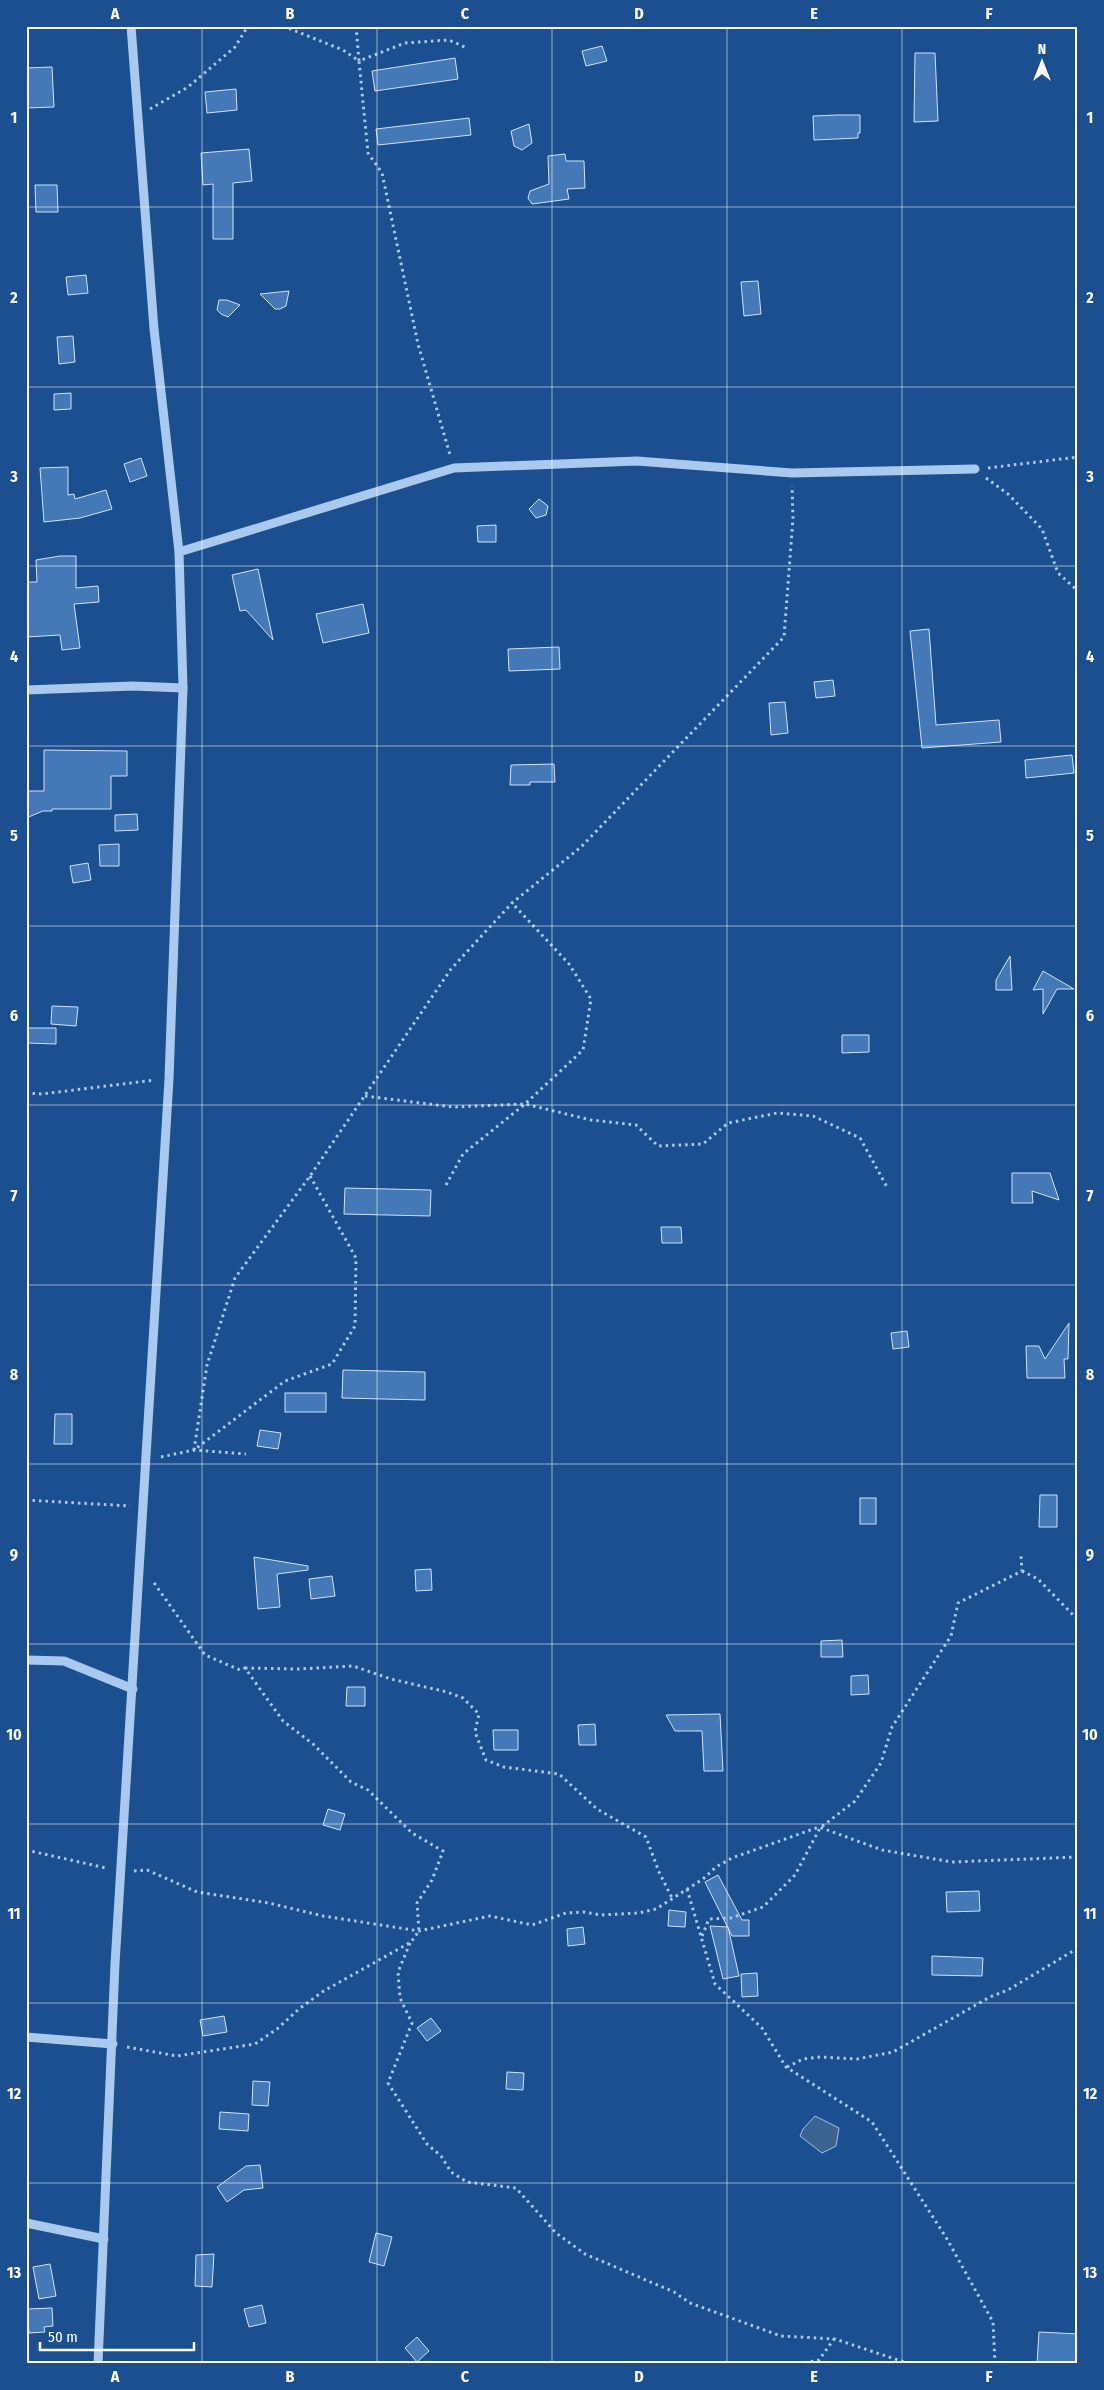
<svg xmlns="http://www.w3.org/2000/svg" width="1104" height="2390" font-family="'Fira Sans Condensed',sans-serif">
  <style>
    .water { fill: #3c6290; stroke: #9cc4f0 }
    .building { fill: #4478b7; stroke: #cfe3fa }
    .lines { fill: none; stroke-linecap: round; stroke-linejoin: round }
    .path { stroke: #a9c9ee; stroke-width: 3; stroke-dasharray: 2.5 4; stroke-linecap: butt }
    .minor { stroke: #a9c9ee; stroke-width: 9 }
    .grid { fill: none; stroke: #fff; stroke-width: 1; stroke-opacity: 0.55 }
    .neatline { fill: none; stroke: #fff; stroke-width: 2 }
    .grid-label { font-size: 16px; text-anchor: middle; font-weight: bold; fill: #fff }
  </style>
  <rect width="100%" height="100%" fill="#1b4f8f"/>
  <polygon class="water" points="815,2116 839,2128 836,2146 822,2153 800,2136 803,2129"/>
  <g class="building">
    <polygon points="602,46 607,61 586,66 582,51"/>
    <polygon points="915,53 935,53 938,121 914,122"/>
    <polygon points="455,58 458,79 375,91 372,71"/>
    <polygon points="52,67 54,107 26,108 26,68"/>
    <polygon points="236,89 237,110 207,113 205,92"/>
    <polygon points="837,115 860,115 860,133 858,133 858,138 814,140 813,116"/>
    <polygon points="469,118 471,135 378,145 376,129"/>
    <polygon points="529,124 532,143 522,150 514,146 511,131"/>
    <polygon points="249,149 252,181 233,183 233,239 213,239 213,184 203,185 201,153"/>
    <polygon points="565,154 566,161 584,161 585,188 567,189 569,199 532,204 528,198 530,191 549,184 548,156"/>
    <polygon points="35,185 57,185 58,212 36,212"/>
    <polygon points="86,275 88,293 68,295 66,277"/>
    <polygon points="758,281 761,314 744,316 741,282"/>
    <polygon points="289,291 286,306 280,309 275,309 260,294"/>
    <polygon points="219,300 227,300 240,305 228,317 221,314 217,310"/>
    <polygon points="73,336 75,362 59,364 57,337"/>
    <polygon points="71,393 71,409 54,410 54,394"/>
    <polygon points="141,458 147,476 130,482 124,464"/>
    <polygon points="68,467 68,495 74,494 75,499 106,490 112,509 80,518 44,522 40,468"/>
    <polygon points="539,499 548,506 546,515 536,518 529,509"/>
    <polygon points="496,525 496,542 478,542 477,526"/>
    <polygon points="60,556 76,556 76,588 98,586 99,602 74,604 80,648 62,650 60,635 26,637 26,582 37,582 36,560"/>
    <polygon points="258,569 273,640 246,610 240,611 232,575"/>
    <polygon points="363,604 369,633 323,643 316,614"/>
    <polygon points="929,629 936,725 999,720 1001,742 922,748 910,631"/>
    <polygon points="559,647 560,669 509,671 508,649"/>
    <polygon points="833,680 835,696 816,698 814,682"/>
    <polygon points="785,702 788,733 771,735 769,703"/>
    <polygon points="44,750 127,751 127,776 111,776 111,809 52,809 52,811 43,811 26,818 26,791 44,791"/>
    <polygon points="1072,755 1074,773 1026,778 1025,760"/>
    <polygon points="554,764 555,782 530,782 530,785 510,785 511,765"/>
    <polygon points="137,814 138,830 115,831 115,815"/>
    <polygon points="119,844 119,866 100,866 99,845"/>
    <polygon points="88,863 91,880 73,883 70,866"/>
    <polygon points="1010,956 1012,990 996,990 996,980"/>
    <polygon points="1043,971 1074,989 1057,989 1043,1014 1043,989 1033,990"/>
    <polygon points="52,1006 78,1007 76,1026 51,1024"/>
    <polygon points="27,1028 56,1028 56,1044 27,1043"/>
    <polygon points="842,1035 869,1035 869,1052 842,1053"/>
    <polygon points="1012,1173 1050,1173 1059,1200 1032,1191 1033,1203 1012,1203"/>
    <polygon points="345,1188 431,1190 430,1216 344,1214"/>
    <polygon points="661,1227 681,1227 682,1243 662,1243"/>
    <polygon points="1069,1323 1068,1359 1064,1359 1065,1378 1027,1378 1026,1346 1039,1346 1045,1359"/>
    <polygon points="907,1331 909,1347 893,1349 891,1333"/>
    <polygon points="343,1370 425,1372 425,1400 342,1398"/>
    <rect x="285" y="1393" width="41" height="19"/>
    <polygon points="55,1414 72,1414 72,1444 54,1444"/>
    <polygon points="260,1430 281,1433 278,1449 257,1446"/>
    <polygon points="1040,1495 1057,1495 1057,1527 1039,1527"/>
    <rect x="860" y="1498" width="16" height="26"/>
    <polygon points="254,1557 308,1566 308,1570 277,1574 280,1607 258,1609"/>
    <polygon points="431,1569 432,1590 416,1591 415,1570"/>
    <polygon points="332,1576 335,1596 311,1599 309,1579"/>
    <polygon points="842,1640 843,1657 821,1657 821,1641"/>
    <polygon points="868,1675 869,1694 851,1695 851,1676"/>
    <polygon points="347,1687 365,1687 365,1706 346,1706"/>
    <polygon points="720,1714 723,1771 704,1771 702,1731 675,1731 666,1715"/>
    <polygon points="595,1724 596,1745 579,1745 578,1725"/>
    <polygon points="493,1730 518,1730 518,1750 494,1750"/>
    <polygon points="328,1809 345,1814 340,1830 323,1825"/>
    <polygon points="718,1875 742,1920 749,1920 749,1936 732,1936 705,1882"/>
    <polygon points="979,1891 980,1911 947,1912 946,1892"/>
    <polygon points="669,1910 686,1912 685,1927 668,1926"/>
    <polygon points="710,1926 728,1927 739,1976 723,1979"/>
    <polygon points="583,1927 585,1944 568,1946 567,1929"/>
    <polygon points="932,1956 983,1958 982,1976 932,1975"/>
    <polygon points="757,1973 758,1996 742,1997 741,1974"/>
    <polygon points="224,2016 227,2032 203,2036 200,2020"/>
    <polygon points="431,2018 441,2031 427,2041 417,2028"/>
    <polygon points="507,2072 524,2073 523,2090 506,2089"/>
    <polygon points="253,2081 270,2082 268,2106 252,2105"/>
    <polygon points="220,2112 249,2114 248,2131 219,2129"/>
    <polygon points="260,2165 263,2188 244,2190 227,2202 217,2187 246,2166"/>
    <polygon points="376,2233 392,2237 384,2266 369,2262"/>
    <polygon points="214,2254 212,2287 195,2286 196,2255"/>
    <polygon points="50,2264 56,2296 39,2299 33,2267"/>
    <polygon points="262,2305 266,2323 249,2327 244,2309"/>
    <polygon points="52,2308 53,2326 44,2327 45,2332 29,2333 27,2309"/>
    <polygon points="1039,2332 1078,2334 1078,2364 1037,2364"/>
    <polygon points="417,2337 429,2351 417,2362 405,2348"/>
  </g>
  <g class="lines">
    <g class="path">
      <polyline points="283,26 343,50 359,61 368,153 382,173 418,344 450,455"/>
      <polyline points="356,26 359,61 405,43 449,40 467,48"/>
      <polyline points="150,109 188,87 235,47 248,26"/>
      <polyline points="988,468 1078,457"/>
      <polyline points="986,478 1008,494 1042,529 1058,573 1078,591"/>
      <polyline points="26,1093 42,1094 155,1080"/>
      <polyline points="365,1096 453,1107 525,1104 591,1120 636,1125 658,1146 703,1144 728,1123 777,1113 813,1116 860,1138 887,1187"/>
      <polyline points="310,1176 356,1258 355,1326 332,1364 285,1381 194,1450 207,1365 235,1278 310,1176 451,969 512,903 581,847 784,637 793,518 792,486"/>
      <polyline points="446,1185 463,1154 525,1104 583,1050 591,999 569,964 512,903"/>
      <polyline points="161,1457 194,1450 246,1454"/>
      <polyline points="26,1500 130,1506"/>
      <polyline points="1022,1571 1038,1579 1078,1620"/>
      <polyline points="245,1668 299,1669 353,1666 391,1679 447,1692 463,1698 479,1714 475,1732 486,1760 504,1767 559,1774 597,1809 646,1837 659,1872 673,1900"/>
      <polyline points="26,1850 106,1868"/>
      <polyline points="134,1871 147,1870 197,1892 269,1903 323,1916 419,1931 490,1916 532,1925 566,1913 584,1912 601,1915 639,1913 656,1909 703,1879 716,1867 732,1858 819,1827 882,1850 952,1862 1078,1857"/>
      <polyline points="687,1889 715,1984 762,2028 786,2067 872,2122 947,2239 993,2322 995,2364"/>
      <polyline points="702,1936 709,1919 731,1918 763,1907 795,1875 820,1828 855,1801 881,1763 892,1727 951,1636 958,1603 1022,1571 1021,1556"/>
      <polyline points="410,1943 398,1972 400,1998 412,2023 388,2083 427,2144 441,2156 451,2172 467,2182 516,2188 556,2233 585,2254 674,2292 690,2303 781,2336 835,2339 910,2364"/>
      <polyline points="127,2047 177,2056 255,2044 277,2029 299,2009 322,1992 411,1942 419,1931 417,1903 432,1880 443,1851 412,1833 368,1790 351,1782 313,1744 283,1721 245,1668 240,1670 205,1655 152,1580"/>
      <polyline points="787,2067 803,2059 820,2057 857,2059 893,2052 990,1997 1008,1990 1078,1948"/>
      <polyline points="798,2364 819,2360 834,2339"/>
    </g>
    <g class="minor">
      <polyline points="179,552 454,468 637,461 792,473 975,469"/>
      <polyline points="26,690 133,686 183,688"/>
      <polyline points="26,1660 64,1661 133,1689"/>
      <polyline points="26,2037 113,2044"/>
      <polyline points="26,2223 104,2239"/>
      <polyline points="98,2364 115,1964 169,1079 183,688 179,552 154,329 131,26"/>
    </g>
  </g>
  <path class="grid" d="M202,26V2364M377,26V2364M552,26V2364M727,26V2364M902,26V2364M26,207H1078M26,387H1078M26,566H1078M26,746H1078M26,926H1078M26,1105H1078M26,1285H1078M26,1464H1078M26,1644H1078M26,1824H1078M26,2003H1078M26,2183H1078"/>
  <rect width="1104" height="2390" fill="none" stroke="#1b4f8f" stroke-width="55"/>
  <g transform="translate(1042 62)" stroke="#1b4f8f" stroke-width="4" paint-order="stroke">
  <path d="M0-4L9 19L0 12L-9 19Z" fill="#ffffff"/>
  <text y="-8" font-size="14" font-weight="bold" text-anchor="middle" fill="#ffffff">N</text>
  </g>
  <path d="M40 2342v8h154v-8" fill="none" stroke="#ffffff" stroke-width="2.5"/>
  <text x="48" y="2342" font-size="15" fill="#ffffff" stroke="#1b4f8f" stroke-width="4" paint-order="stroke">50 m</text>
  <rect x="28" y="28" width="1048" height="2334" class="neatline"/>
  <g class="grid-label">
    <text x="115" y="19">A</text>
    <text x="290" y="19">B</text>
    <text x="465" y="19">C</text>
    <text x="639" y="19">D</text>
    <text x="814" y="19">E</text>
    <text x="989" y="19">F</text>
    <text x="14" y="123">1</text>
    <text x="1090" y="123">1</text>
    <text x="14" y="303">2</text>
    <text x="1090" y="303">2</text>
    <text x="14" y="482">3</text>
    <text x="1090" y="482">3</text>
    <text x="14" y="662">4</text>
    <text x="1090" y="662">4</text>
    <text x="14" y="841">5</text>
    <text x="1090" y="841">5</text>
    <text x="14" y="1021">6</text>
    <text x="1090" y="1021">6</text>
    <text x="14" y="1201">7</text>
    <text x="1090" y="1201">7</text>
    <text x="14" y="1380">8</text>
    <text x="1090" y="1380">8</text>
    <text x="14" y="1560">9</text>
    <text x="1090" y="1560">9</text>
    <text x="14" y="1740">10</text>
    <text x="1090" y="1740">10</text>
    <text x="14" y="1919">11</text>
    <text x="1090" y="1919">11</text>
    <text x="14" y="2099">12</text>
    <text x="1090" y="2099">12</text>
    <text x="14" y="2278">13</text>
    <text x="1090" y="2278">13</text>
    <text x="115" y="2382">A</text>
    <text x="290" y="2382">B</text>
    <text x="465" y="2382">C</text>
    <text x="639" y="2382">D</text>
    <text x="814" y="2382">E</text>
    <text x="989" y="2382">F</text>
  </g>
</svg>
